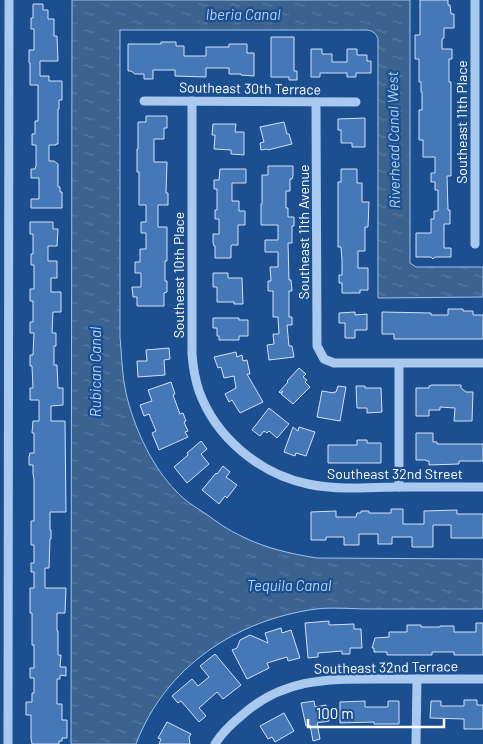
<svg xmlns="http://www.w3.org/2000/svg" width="483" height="744" font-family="Barlow,sans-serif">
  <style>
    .water { fill: url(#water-ripples); stroke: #9cc4f0 }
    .building { fill: #4478b7; stroke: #cfe3fa }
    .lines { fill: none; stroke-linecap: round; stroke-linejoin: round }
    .minor { stroke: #a9c9ee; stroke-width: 9 }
    .labels { text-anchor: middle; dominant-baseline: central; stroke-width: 4.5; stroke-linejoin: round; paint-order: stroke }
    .street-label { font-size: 14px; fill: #fff; stroke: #1b4f8f }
    .water-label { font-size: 15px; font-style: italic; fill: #b5d3f5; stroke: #1b4f8f }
  </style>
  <defs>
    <pattern id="water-ripples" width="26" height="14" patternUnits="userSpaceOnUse" patternTransform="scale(1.25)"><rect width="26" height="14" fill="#3c6290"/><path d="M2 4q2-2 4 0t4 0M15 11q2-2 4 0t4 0" fill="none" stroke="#597aa1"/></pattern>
  </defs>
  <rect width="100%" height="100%" fill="#1b4f8f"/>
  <path class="water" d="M72,0H410V263L416,267H483V297L378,298V39C376,33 373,31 367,30H120V337C122,358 122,380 128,401C136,431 153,468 176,491C184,500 195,507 206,514C217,522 228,530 241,536C265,548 291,554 317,558L483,559V609C445,609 407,609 369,609C352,609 333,607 316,609C236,620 165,667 136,744H71Z"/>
  <g class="building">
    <polygon points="420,0 448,0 448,5 450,5 451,14 454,14 454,28 444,28 444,38 442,39 442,49 452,49 452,59 449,59 449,82 451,82 451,176 447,176 448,210 450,210 450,224 444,224 444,248 451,248 451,257 435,257 433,259 431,257 416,257 416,233 431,233 431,219 434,219 434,211 438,211 438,190 435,190 435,182 431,182 431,173 435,173 435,157 423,157 423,140 419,140 419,110 422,110 422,92 421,92 421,82 419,82 419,59 415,59 415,35 420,35"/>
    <polygon points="33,4 43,4 43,10 48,10 48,19 54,19 54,36 57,36 58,61 40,61 40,76 49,76 49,81 62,81 62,100 59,100 59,109 58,109 58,144 56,144 56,145 49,145 49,161 54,161 58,164 58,187 60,187 60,192 62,192 62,208 31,208 31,199 39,199 39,178 31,178 31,169 35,169 36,166 36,145 32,145 32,134 35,134 35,121 38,121 38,85 30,85 30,63 29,63 29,50 34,50 34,29 31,29 31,18 33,18"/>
    <polygon points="271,37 294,37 294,71 297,71 297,80 289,80 289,77 271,77"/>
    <polygon points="161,42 176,42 176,46 184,46 184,56 206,56 206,47 229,47 229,44 247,44 247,53 254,53 254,76 241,75 241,74 229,74 229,68 206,68 206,77 175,76 175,70 153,70 153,79 144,79 144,74 135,74 131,71 128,71 128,44 161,44"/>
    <polygon points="311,49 322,49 322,54 332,54 332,62 347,62 347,49 357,49 357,55 367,55 367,61 371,61 371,73 356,73 356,77 347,77 347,73 320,73 320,77 311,77"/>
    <polygon points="146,116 167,116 167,128 164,128 164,139 154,139 154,162 167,162 166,193 168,193 168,205 158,205 158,227 167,227 167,261 165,261 165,281 167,281 167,292 164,293 164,306 137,306 137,297 133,297 132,287 141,287 141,273 135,273 135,262 140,262 140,249 146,249 146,233 141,233 141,222 146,222 146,205 139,205 139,172 137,172 137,149 138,149 138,122 146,122"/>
    <polygon points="365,118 365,147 352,147 352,143 341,143 341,130 338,130 338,119"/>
    <polygon points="284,122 287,134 289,134 292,144 268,150 267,149 261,150 260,143 264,142 260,127"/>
    <polygon points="213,124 236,124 235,132 244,132 244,155 231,154 231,150 214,149 215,135 212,135"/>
    <polygon points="268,166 293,166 293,175 292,179 290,179 290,191 286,191 286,208 288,208 288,217 294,217 294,226 292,226 292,243 288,243 289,280 291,280 292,291 289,291 289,317 292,317 292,325 287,325 289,346 292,346 294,357 269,360 267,345 274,344 273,334 279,334 278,317 273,317 273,291 268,291 268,281 271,281 270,267 278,267 278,252 265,252 265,240 278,240 278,225 261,225 261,204 262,204 262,175 268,175"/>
    <polygon points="220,169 246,169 246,183 232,183 232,201 239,201 239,211 245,211 245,225 238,225 238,245 232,245 231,246 231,258 215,258 215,246 214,246 213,242 213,234 219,234 219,219 215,219 215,210 217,210 217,189 214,189 214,180 219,180"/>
    <polygon points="341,169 357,169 357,183 362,183 362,202 369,202 368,227 365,227 365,251 358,251 358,268 368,268 368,290 360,290 360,293 342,293 342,283 339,283 339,275 342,275 342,260 341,247 338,247 338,182 341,182"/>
    <polygon points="30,222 53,222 53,229 58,229 57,246 48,246 48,261 57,261 57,278 51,278 51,292 61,292 61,312 53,312 52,333 56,333 56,346 54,346 54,365 57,365 58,388 63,388 63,405 51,406 51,421 65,421 66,512 50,512 50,530 51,530 51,539 50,539 49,568 45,568 45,588 66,588 65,613 57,613 57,631 58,631 58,655 61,655 60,667 66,667 66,676 60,675 60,679 57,679 57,704 62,704 62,720 67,720 67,738 62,738 62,741 59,741 59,744 32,744 31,738 31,715 26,715 26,702 32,702 32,693 34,693 34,678 30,678 30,668 34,668 34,645 32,645 32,613 30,613 30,588 34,588 34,572 31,572 31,563 34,563 34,545 31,545 31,521 34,521 34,479 33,474 33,465 29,465 29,457 30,453 34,453 34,433 32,433 33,421 39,421 39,400 30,400 30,388 33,388 32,366 30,366 30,355 33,355 34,333 30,333 30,322 33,322 33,301 30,301 30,289 34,289 34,265 31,265 31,254 33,254 33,234 30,234"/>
    <polygon points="213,273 228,273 228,278 242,278 243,304 234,304 234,302 217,302 217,287 213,287"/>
    <polygon points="448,309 463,309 463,311 473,311 473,315 483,315 483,339 394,339 394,334 382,334 382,312 431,313 431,315 448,315"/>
    <polygon points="355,312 355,315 367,314 367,330 355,330 355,338 345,338 345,323 339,323 339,313"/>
    <polygon points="213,318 239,318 239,320 248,320 248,336 239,336 239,340 219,340 219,336 217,336 217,328 213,328"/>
    <polygon points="169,348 170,359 164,360 165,375 138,377 137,361 147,361 146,350"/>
    <polygon points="236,352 237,357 242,355 243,361 247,360 250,374 247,374 263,402 240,413 232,400 229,402 225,394 236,388 234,376 224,378 221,367 218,368 214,357"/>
    <polygon points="299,368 306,374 303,377 307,380 305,382 310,387 293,404 281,394 283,391 280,393 279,392 288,382 287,381"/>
    <polygon points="171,382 175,394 173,395 180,414 183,413 186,421 184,422 188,431 185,432 188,437 159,450 152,433 156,431 149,414 144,416 140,405 152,401 148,390"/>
    <polygon points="432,385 461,385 461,388 466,392 473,392 472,421 454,421 455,408 440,407 440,410 429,410 429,416 416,416 416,388 429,388 429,386"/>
    <polygon points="338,386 346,387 340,421 317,417 322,391 334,393 334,392 336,392"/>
    <polygon points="356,386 365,386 365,388 381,388 382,412 367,413 367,408 357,408"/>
    <polygon points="269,408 289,424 277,438 269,431 267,433 264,431 260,436 252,430"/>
    <polygon points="293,427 298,431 299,427 315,432 306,456 296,453 295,456 284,452"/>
    <polygon points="416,433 433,433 433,442 437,442 437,444 483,444 483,461 459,461 459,464 429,465 429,461 426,461 426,460 416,460"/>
    <polygon points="357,440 367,440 367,443 381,443 381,463 328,463 328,445 357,445"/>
    <polygon points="201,441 207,449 201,454 209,464 187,483 174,467 188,455 187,453"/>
    <polygon points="223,466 230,472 226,477 237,485 227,498 225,496 219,504 202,490 216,473 217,474"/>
    <polygon points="391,509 403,509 403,524 424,524 424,511 457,510 457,514 483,514 483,538 451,538 451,525 433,525 433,547 412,547 412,537 392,537 392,544 378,544 378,534 359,534 359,545 344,545 344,537 326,537 326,540 311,540 311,512 336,511 336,517 356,517 357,513 361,513 361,511 369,511 369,513 391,513"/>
    <polygon points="329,621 329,625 354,624 354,629 361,629 362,648 350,648 350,654 342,654 342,651 318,653 318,657 308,658 305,623"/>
    <polygon points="476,623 483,623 483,655 454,655 454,652 432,652 432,655 387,655 387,652 374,652 374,648 372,648 375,638 389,637 389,632 407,632 407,625 421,625 421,627 440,627 440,626 454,626 454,632 476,632"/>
    <polygon points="281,628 282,633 291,630 300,658 288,661 287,657 267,663 269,668 247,679 232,650 237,648 240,640 250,635 268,643 265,633"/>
    <polygon points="215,654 241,685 223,699 217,692 199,708 206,716 199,722 181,701 178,703 172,696 192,679 198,686 209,677 200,666"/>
    <polygon points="464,700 477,700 477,705 483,705 483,729 464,729 464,719 430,718 431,701 441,701 441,706 464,706"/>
    <polygon points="314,701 315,707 326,705 329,721 317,723 320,739 313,741 310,725 306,726 301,703"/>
    <polygon points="365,701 365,707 388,707 388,701 399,701 399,724 374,724 374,722 340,723 340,702"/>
    <polygon points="284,713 294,731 275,742 272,737 268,739 260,726"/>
    <polygon points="167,722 191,734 189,737 190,744 159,744 161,739 158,738"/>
  </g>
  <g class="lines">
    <g class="minor">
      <polyline points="475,0 475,244"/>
      <polyline points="144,101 356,102"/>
      <path d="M192,101V354C193,367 195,379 199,391C216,438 260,474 308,484C336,490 366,488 395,487C424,487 454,487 483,487"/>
      <polyline points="316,102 317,346 324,359 334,363 483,363"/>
      <polyline points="399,364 399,487"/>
      <polyline points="8,744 9,0"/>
      <path d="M215,744C222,733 231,724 241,716C285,676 332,679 388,679C420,679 451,679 483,679"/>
      <polyline points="416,744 417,679"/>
    </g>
  </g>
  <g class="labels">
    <g class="street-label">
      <text transform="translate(250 88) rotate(1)">Southeast 30th Terrace</text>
      <text transform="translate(461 122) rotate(-90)">Southeast 11th Place</text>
      <text transform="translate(303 232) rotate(-90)">Southeast 11th Avenue</text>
      <text transform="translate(178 275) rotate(-90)">Southeast 10th Place</text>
      <text x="395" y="473">Southeast 32nd Street</text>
      <text transform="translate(386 667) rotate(-1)">Southeast 32nd Terrace</text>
    </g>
    <g class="water-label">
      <text x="243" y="14">Iberia Canal</text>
      <text transform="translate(393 140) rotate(-91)">Riverhead Canal West</text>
      <text transform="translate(95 372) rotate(-90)">Rubican Canal</text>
      <text x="289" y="585">Tequila Canal</text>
    </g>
  </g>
  <path d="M308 719v8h136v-8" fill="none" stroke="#ffffff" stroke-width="2.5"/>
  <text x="316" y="719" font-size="15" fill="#ffffff" stroke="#1b4f8f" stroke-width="4" paint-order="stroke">100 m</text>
</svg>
